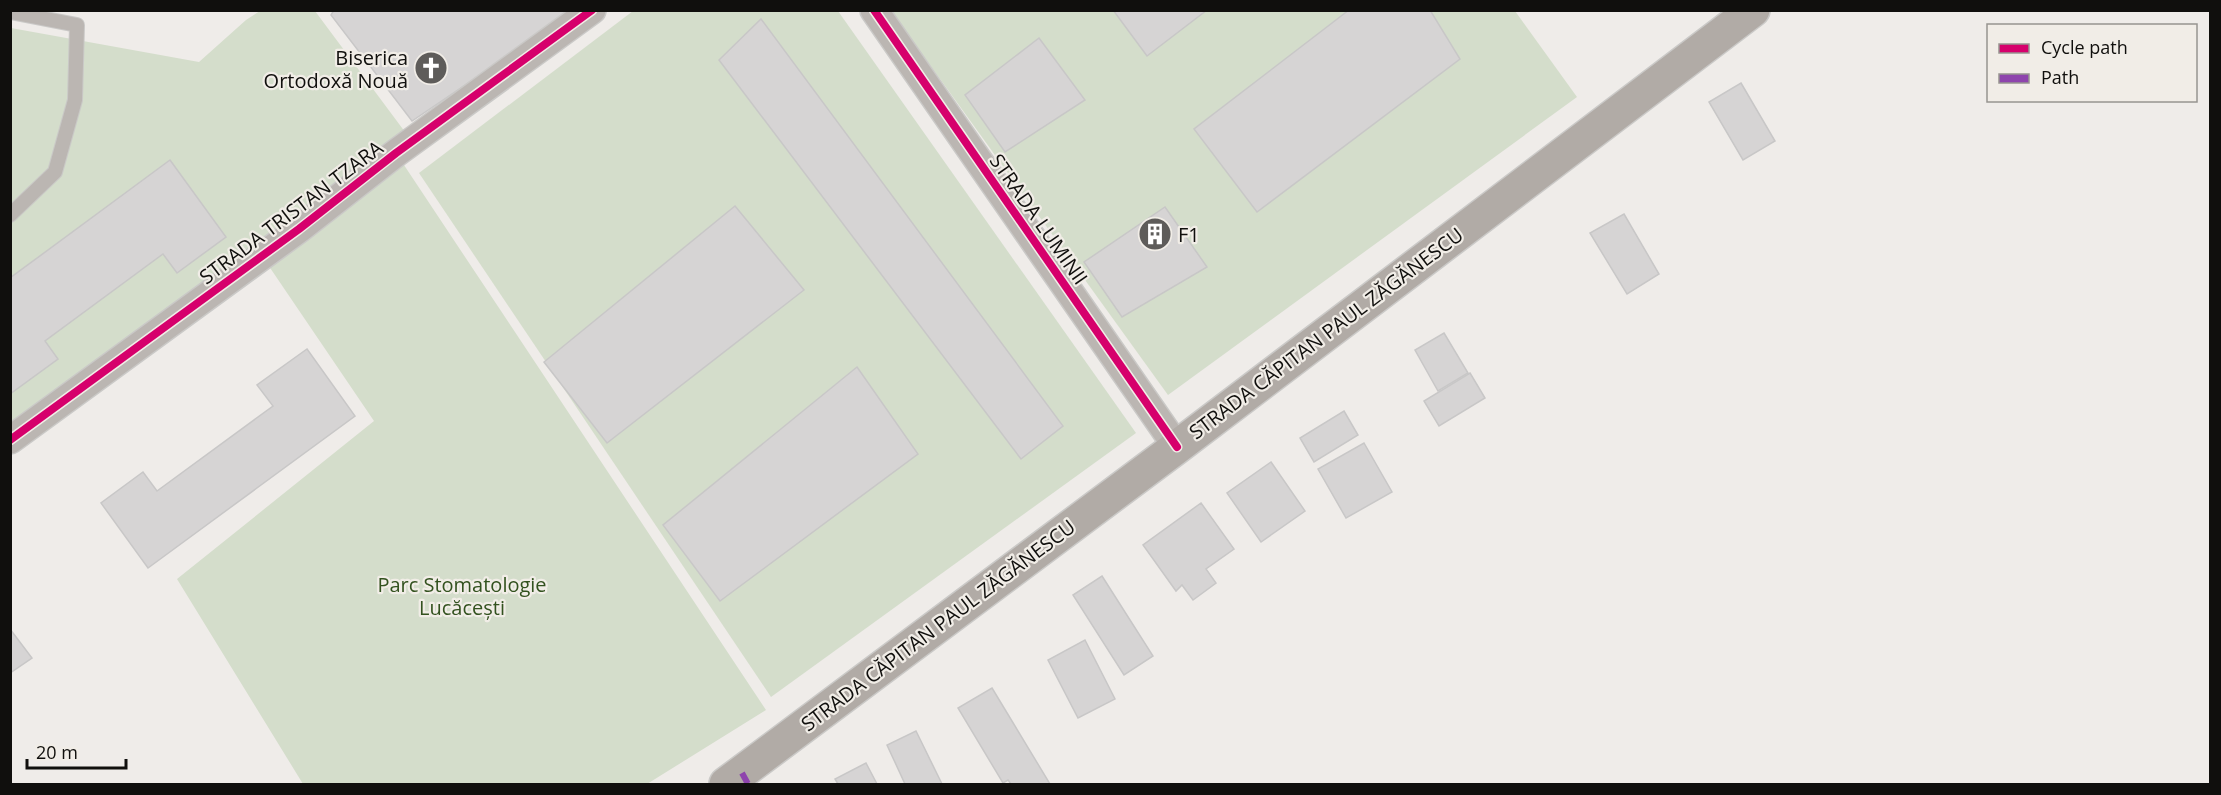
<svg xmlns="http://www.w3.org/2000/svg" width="2221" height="795" font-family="'Open Sans',sans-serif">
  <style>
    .green { fill: #d4ddcb }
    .building { fill: #d6d4d4; stroke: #c8c7c7; stroke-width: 1.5 }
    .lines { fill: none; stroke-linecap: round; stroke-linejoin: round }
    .lane-casing { stroke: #cac9c7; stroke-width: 16 }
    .street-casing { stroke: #cac9c7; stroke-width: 30 }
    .secondary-casing { stroke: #cac9c7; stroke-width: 36 }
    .lane { stroke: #bbb6b2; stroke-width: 14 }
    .street { stroke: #bbb6b2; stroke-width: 27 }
    .secondary { stroke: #b1aba6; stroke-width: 33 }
    .quiet { stroke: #8e44ad; stroke-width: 6; stroke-dasharray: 12 6; stroke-linecap: butt }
    .cycleway-casing { stroke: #f1ede7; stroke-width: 11 }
    .cycleway { stroke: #d6006c; stroke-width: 8 }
    .labels { text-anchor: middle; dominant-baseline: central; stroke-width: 4.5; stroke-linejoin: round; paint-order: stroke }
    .poi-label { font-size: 20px; fill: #100f0d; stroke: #f1ede7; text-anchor: end }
    .street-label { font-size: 20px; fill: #100f0d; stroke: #f1ede7 }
    .park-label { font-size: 20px; fill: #33521f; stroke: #f1ede7 }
  </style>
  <rect width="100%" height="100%" fill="#efece9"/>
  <g class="green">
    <polygon points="260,11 315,11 408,136 11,437 11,28 199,62 246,20"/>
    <polygon points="633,11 838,11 1136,433 771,697 419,173"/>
    <polygon points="891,11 1515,11 1577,97 1168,395"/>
    <polygon points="396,153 766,710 647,784 303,784 177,579 374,421 262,256"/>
  </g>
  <g class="building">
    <polygon points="334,10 576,10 412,121 331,15"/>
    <polygon points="1113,10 1207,10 1147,56"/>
    <polygon points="1349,10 1430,10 1460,59 1257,212 1194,129"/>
    <polygon points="761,19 1063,426 1021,459 719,60"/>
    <polygon points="1039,38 1085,100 1005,152 965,95"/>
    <polygon points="1741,83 1775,141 1743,160 1709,102"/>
    <polygon points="170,160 226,237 177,273 163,254 45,341 58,359 10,394 10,278"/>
    <polygon points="735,206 804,290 607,443 544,362"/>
    <polygon points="1165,207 1207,267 1122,317 1084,262"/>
    <polygon points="1624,214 1659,274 1627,294 1590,233"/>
    <polygon points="1444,333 1468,373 1438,391 1415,350"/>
    <polygon points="307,349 355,416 148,568 101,503 143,472 157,491 273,406 257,385"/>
    <polygon points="857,367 918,454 720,601 663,525"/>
    <polygon points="1470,373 1485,398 1439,426 1424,401"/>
    <polygon points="1344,411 1358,435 1314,462 1300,438"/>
    <polygon points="1364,443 1392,492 1346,518 1318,469"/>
    <polygon points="1271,462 1305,511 1261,542 1227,493"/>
    <polygon points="1201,503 1234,549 1206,569 1216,583 1193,600 1182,585 1176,591 1143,545"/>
    <polygon points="1102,576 1153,656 1124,675 1073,595"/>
    <polygon points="10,629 32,658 10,673"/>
    <polygon points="1085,640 1115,699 1078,718 1048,660"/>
    <polygon points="992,688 1050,784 1011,784 1008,780 1003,783 958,708"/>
    <polygon points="916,731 942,784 905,784 887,745"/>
    <polygon points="866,763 877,784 838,784 835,779"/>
  </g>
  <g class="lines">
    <defs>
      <polyline id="lane" points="10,12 77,25 75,100 55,172 10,215"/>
      <g id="street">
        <polyline points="874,10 1177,447"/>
        <polyline points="10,440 299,229 396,153 592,10"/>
      </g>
      <polyline id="secondary" points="726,784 1177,447 1753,10"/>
    </defs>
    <use href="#lane" class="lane-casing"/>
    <use href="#street" class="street-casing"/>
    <use href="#secondary" class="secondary-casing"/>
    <use href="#lane" class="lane"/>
    <use href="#street" class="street"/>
    <use href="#secondary" class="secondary"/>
    <polyline class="quiet" points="742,773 748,784"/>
    <defs>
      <g id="cycleway">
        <polyline points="874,10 1177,447"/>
        <polyline points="10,440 299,229 396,153 592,10"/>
      </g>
    </defs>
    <use href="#cycleway" class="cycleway-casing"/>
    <use href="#cycleway" class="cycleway"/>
  </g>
  <defs>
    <symbol id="church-disc" viewBox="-11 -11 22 22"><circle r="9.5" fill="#5e5c5a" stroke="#f1ede7"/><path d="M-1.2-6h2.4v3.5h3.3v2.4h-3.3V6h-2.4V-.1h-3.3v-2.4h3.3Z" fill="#fff"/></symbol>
    <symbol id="building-disc" viewBox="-11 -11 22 22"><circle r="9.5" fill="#5e5c5a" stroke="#f1ede7"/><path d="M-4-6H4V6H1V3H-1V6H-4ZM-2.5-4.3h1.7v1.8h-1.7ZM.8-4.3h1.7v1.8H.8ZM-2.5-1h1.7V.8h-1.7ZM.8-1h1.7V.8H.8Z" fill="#fff"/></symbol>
  </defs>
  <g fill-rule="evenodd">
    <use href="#church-disc" x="412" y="49" width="38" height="38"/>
    <use href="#building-disc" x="1136" y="215" width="38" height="38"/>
  </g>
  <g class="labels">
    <g class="poi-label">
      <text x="408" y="57">Biserica<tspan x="408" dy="23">Ortodoxă Nouă</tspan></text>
      <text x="1178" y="234" text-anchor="start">F1</text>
    </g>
    <g class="street-label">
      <text transform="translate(291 212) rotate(-37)">STRADA TRISTAN TZARA</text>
      <text transform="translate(1039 219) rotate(55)">STRADA LUMINII</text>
      <text transform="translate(1326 333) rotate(-37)">STRADA CĂPITAN PAUL ZĂGĂNESCU</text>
      <text transform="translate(938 625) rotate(-37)">STRADA CĂPITAN PAUL ZĂGĂNESCU</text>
    </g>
    <g class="park-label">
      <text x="462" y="584">Parc Stomatologie<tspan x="462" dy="23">Lucăcești</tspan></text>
    </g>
  </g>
  <rect width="2221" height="795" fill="none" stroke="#100f0d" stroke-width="24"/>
  <rect x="1987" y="24" width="210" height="78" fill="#f1ede7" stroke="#979490" stroke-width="1.5"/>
  <rect x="1999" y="44" width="30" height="9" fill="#d6006c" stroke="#979490" stroke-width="1.5"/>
  <text x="2041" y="54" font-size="18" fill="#100f0d">Cycle path</text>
  <rect x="1999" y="74" width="30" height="9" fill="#8e44ad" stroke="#979490" stroke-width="1.5"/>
  <text x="2041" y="84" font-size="18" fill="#100f0d">Path</text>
  <path d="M27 759v9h99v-9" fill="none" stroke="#100f0d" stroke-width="3"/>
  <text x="36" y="759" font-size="18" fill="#100f0d" stroke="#f1ede7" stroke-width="4.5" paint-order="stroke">20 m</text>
</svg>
